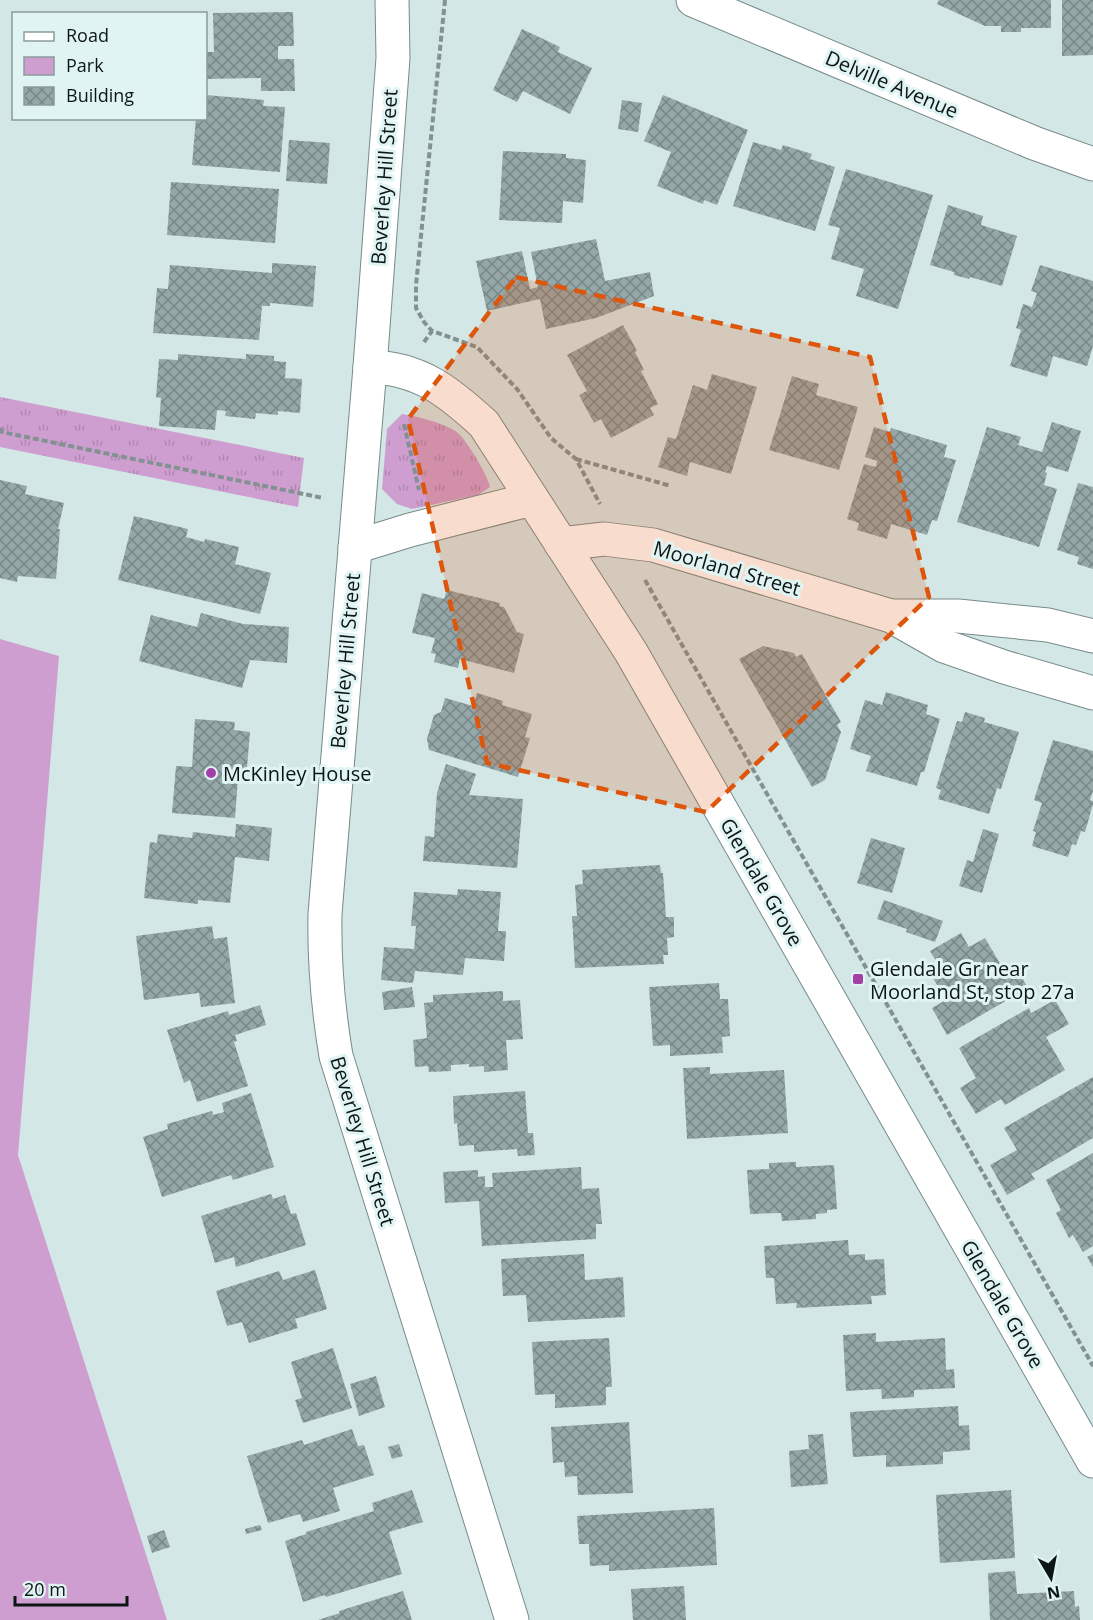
<svg xmlns="http://www.w3.org/2000/svg" width="1093" height="1620" font-family="'Open Sans',sans-serif">
  <style>
    .grass { fill: url(#grass-tufts) }
    .park { fill: #cf9ed0 }
    .building { fill: url(#building-cross-hatch) }
    .lines { fill: none; stroke-linecap: round; stroke-linejoin: round }
    .minor-casing { stroke: #788a8a; stroke-width: 35 }
    .path { stroke: #829191; stroke-width: 4; stroke-dasharray: 6 3; stroke-linecap: butt }
    .minor { stroke: #fff; stroke-width: 33 }
    .marked { fill: #dd560c; fill-opacity: 0.2; stroke: #dd560c; stroke-width: 4.5; stroke-dasharray: 12 8; stroke-linejoin: round }
    .poi-dot { fill: #a240a8; stroke: #e0f4f4; stroke-width: 2 }
    .labels { text-anchor: middle; dominant-baseline: central; stroke-width: 6; stroke-linejoin: round; paint-order: stroke }
    .street-label { font-size: 20px; fill: #0e1515; stroke: #e0f4f4 }
    .poi-label { font-size: 20px; fill: #0e1515; stroke: #e0f4f4; text-anchor: start }
  </style>
  <defs>
    <pattern id="grass-tufts" width="24" height="20" patternUnits="userSpaceOnUse" patternTransform="scale(1.5)"><rect width="24" height="20" fill="#cf9ed0"/><path d="M3 7l-1-3M5 7V3M7 7l1-3M15 17l-1-3M17 17v-4M19 17l1-3" fill="none" stroke="#b187b2"/></pattern>
    <pattern id="building-cross-hatch" width="8" height="8" patternUnits="userSpaceOnUse" patternTransform="scale(1.5)"><rect width="8" height="8" fill="#95a7a8"/><path d="M0 0l8 8M0 8l8-8" fill="none" stroke="#788788"/></pattern>
  </defs>
  <rect width="100%" height="100%" fill="#d3e7e7"/>
  <g class="grass">
    <polygon points="0,397 304,458 298,507 0,447"/>
    <path d="M402,414C416,416 448,424 459,434C468,443 487,474 490,487L478,495L412,509L397,504L382,489L387,429Z"/>
  </g>
  <polygon class="park" points="0,639 59,656 18,1155 167,1620 0,1620"/>
  <g class="building">
    <polygon points="939,0 1051,0 1051,28 1021,28 1021,32 1001,32 1001,26 985,26 937,4"/>
    <polygon points="1062,0 1093,0 1093,55 1062,56"/>
    <polygon points="293,12 294,46 278,46 278,59 294,59 295,91 261,91 261,78 206,79 206,52 214,52 213,13"/>
    <polygon points="522,29 560,47 558,52 592,68 570,114 523,91 517,102 493,90"/>
    <polygon points="206,95 264,100 263,106 285,107 280,172 192,165 196,118 206,118"/>
    <polygon points="663,95 748,130 717,205 704,200 703,204 657,186 671,152 644,141"/>
    <polygon points="622,100 642,103 638,132 618,129"/>
    <polygon points="289,140 330,143 327,184 286,181"/>
    <polygon points="753,142 781,150 783,145 812,154 810,159 835,167 815,231 733,206"/>
    <polygon points="503,151 566,154 566,158 586,160 583,203 563,201 562,223 499,220"/>
    <polygon points="846,169 933,195 898,309 856,296 864,269 831,259 840,228 828,225"/>
    <polygon points="171,182 279,189 275,243 167,235"/>
    <polygon points="948,205 983,216 981,225 1017,236 1002,286 970,277 969,279 954,275 954,272 930,265"/>
    <polygon points="596,239 605,281 650,272 654,296 596,318 546,329 540,299 487,311 476,261 522,251 530,289 538,287 531,252"/>
    <polygon points="272,263 316,266 313,307 270,303 270,306 262,306 259,340 153,333 157,288 168,289 170,265 272,273"/>
    <polygon points="1040,265 1093,281 1093,346 1087,366 1053,356 1047,377 1010,366 1021,330 1016,328 1023,304 1032,307 1037,293 1031,291"/>
    <polygon points="623,325 637,351 635,352 644,370 641,371 658,404 650,408 654,415 611,438 601,419 594,423 579,395 587,391 567,355"/>
    <polygon points="178,354 246,359 246,354 274,356 274,361 286,362 285,378 302,379 300,413 278,411 278,415 256,413 255,419 225,416 226,411 217,410 215,430 159,426 161,398 156,397 159,359 178,360"/>
    <polygon points="712,374 757,387 731,474 690,462 687,476 658,467 668,437 676,439 693,385 707,390"/>
    <polygon points="792,376 819,384 816,395 858,407 839,470 769,450"/>
    <polygon points="1052,422 1081,431 1068,472 1047,466 1045,472 1047,473 1044,485 1057,489 1039,547 957,522 987,427 1021,437 1018,445 1042,452"/>
    <polygon points="874,427 890,432 891,428 947,445 944,457 956,460 937,521 932,520 927,535 891,524 887,539 857,530 859,523 847,519 864,464 876,467 877,461 865,457"/>
    <polygon points="0,480 27,486 25,494 64,503 58,529 60,529 56,579 18,576 17,582 0,578"/>
    <polygon points="1078,483 1093,487 1093,569 1077,564 1079,557 1057,550"/>
    <polygon points="134,516 188,529 186,537 204,542 205,539 239,547 235,564 271,573 260,614 118,580"/>
    <polygon points="447,590 500,603 499,606 504,607 517,632 524,634 514,673 460,659 458,668 434,662 436,654 431,653 435,638 412,633 422,593 444,599"/>
    <polygon points="201,613 243,624 289,627 287,663 250,660 242,688 139,661 151,615 197,627"/>
    <polygon points="763,646 794,653 796,657 802,654 841,722 837,725 841,732 825,780 812,787 739,659"/>
    <polygon points="886,692 928,705 926,714 940,719 924,772 921,772 917,786 866,771 871,756 850,749 865,700 882,705"/>
    <polygon points="477,693 503,701 502,705 532,714 525,737 530,738 518,777 429,750 427,739 434,715 441,712 445,698 473,706"/>
    <polygon points="965,712 985,718 984,722 1019,732 1001,789 997,788 989,814 938,799 941,790 936,788 957,721 962,722"/>
    <polygon points="195,719 235,722 234,730 250,732 246,779 238,778 235,818 172,813 176,766 192,767"/>
    <polygon points="1053,740 1093,751 1093,791 1090,800 1093,801 1093,804 1085,832 1081,831 1076,845 1072,844 1068,857 1032,846 1036,832 1033,831 1042,803 1034,800"/>
    <polygon points="446,764 476,774 469,795 523,799 517,868 423,861 425,836 434,837 437,793"/>
    <polygon points="236,824 272,828 269,861 235,857 230,903 198,900 198,904 144,898 150,842 157,843 158,834 192,838 193,832 235,837"/>
    <polygon points="983,829 999,834 982,893 959,886 967,860 973,862"/>
    <polygon points="871,838 905,848 892,893 857,883"/>
    <polygon points="660,865 661,873 663,873 666,917 674,917 674,937 667,938 668,955 663,955 664,964 575,968 572,916 577,916 575,885 583,884 582,870"/>
    <polygon points="458,889 501,892 498,931 506,931 504,961 465,958 463,975 415,971 413,983 381,980 384,947 414,949 416,926 411,926 414,892 457,895"/>
    <polygon points="884,900 943,921 935,942 906,932 907,929 877,919"/>
    <polygon points="212,926 214,939 227,937 235,1003 201,1007 199,993 144,1000 136,936"/>
    <polygon points="961,933 969,947 985,938 1005,972 1015,966 1028,988 947,1035 932,1008 946,1000 933,978 943,972 930,951"/>
    <polygon points="719,983 720,999 728,999 730,1036 722,1037 723,1053 670,1056 670,1045 653,1046 649,987"/>
    <polygon points="412,987 415,1007 384,1010 382,992"/>
    <polygon points="503,991 503,1001 520,1000 523,1039 506,1040 508,1070 484,1072 484,1066 469,1067 469,1064 451,1065 451,1071 429,1072 428,1066 415,1067 413,1040 427,1038 424,1003 433,1002 433,995"/>
    <polygon points="1055,1000 1069,1024 1046,1037 1065,1070 1005,1105 1001,1099 976,1114 960,1088 976,1078 959,1048 1029,1008 1031,1013"/>
    <polygon points="260,1005 266,1025 235,1035 237,1041 234,1042 248,1086 197,1102 190,1080 184,1083 167,1030 228,1011 229,1015"/>
    <polygon points="710,1067 710,1074 784,1070 788,1133 687,1139 683,1068"/>
    <polygon points="1093,1077 1093,1138 1031,1174 1035,1179 1007,1195 990,1165 1017,1150 1004,1128"/>
    <polygon points="525,1091 528,1133 533,1133 535,1155 518,1156 517,1149 474,1152 474,1145 459,1146 457,1123 454,1124 453,1096"/>
    <polygon points="251,1093 274,1167 233,1180 231,1175 162,1197 143,1137 168,1129 167,1124 212,1111 213,1115 224,1112 222,1103"/>
    <polygon points="1093,1153 1093,1246 1083,1252 1073,1235 1069,1238 1056,1213 1061,1210 1046,1180"/>
    <polygon points="796,1162 796,1167 834,1165 837,1209 827,1210 827,1213 816,1214 816,1219 782,1221 781,1213 750,1214 747,1170 769,1169 769,1163"/>
    <polygon points="581,1167 582,1189 599,1188 602,1224 596,1224 596,1239 482,1246 479,1201 445,1203 443,1172 478,1170 478,1177 485,1176 485,1187 493,1187 492,1173"/>
    <polygon points="271,1194 273,1199 285,1195 291,1214 296,1213 306,1245 236,1267 234,1257 215,1263 201,1216"/>
    <polygon points="848,1240 849,1255 865,1254 865,1260 884,1259 886,1295 871,1296 872,1304 796,1308 797,1303 776,1304 774,1278 766,1278 764,1246"/>
    <polygon points="584,1254 585,1280 623,1277 625,1317 528,1322 526,1295 503,1296 501,1259"/>
    <polygon points="1093,1254 1093,1267 1087,1257"/>
    <polygon points="315,1270 327,1309 295,1319 298,1328 249,1343 242,1322 227,1326 216,1291 279,1271 283,1280"/>
    <polygon points="876,1333 876,1342 945,1338 946,1370 954,1369 955,1388 914,1390 914,1397 882,1399 881,1389 846,1391 843,1335"/>
    <polygon points="609,1338 612,1387 606,1387 606,1405 555,1408 555,1394 535,1395 532,1342"/>
    <polygon points="333,1348 352,1408 303,1423 295,1400 302,1398 291,1362"/>
    <polygon points="376,1376 385,1407 359,1416 350,1384"/>
    <polygon points="958,1406 959,1426 969,1425 970,1450 943,1452 943,1464 886,1467 886,1455 853,1457 850,1412"/>
    <polygon points="629,1422 633,1493 578,1495 577,1476 565,1477 564,1462 553,1463 551,1427"/>
    <polygon points="352,1429 358,1446 364,1445 374,1475 333,1488 340,1511 303,1522 300,1514 268,1523 247,1456 302,1440 304,1445"/>
    <polygon points="823,1434 828,1484 791,1487 789,1451 809,1449 808,1435"/>
    <polygon points="399,1444 403,1456 392,1459 388,1447"/>
    <polygon points="412,1490 423,1522 389,1532 402,1574 326,1597 325,1595 303,1602 285,1541 306,1534 306,1532 374,1511 372,1503"/>
    <polygon points="1011,1490 1015,1558 940,1563 936,1495"/>
    <polygon points="714,1508 717,1565 609,1571 609,1565 590,1566 589,1544 579,1544 577,1516"/>
    <polygon points="260,1525 262,1530 246,1534 245,1529"/>
    <polygon points="164,1530 170,1547 152,1553 147,1536"/>
    <polygon points="1015,1571 1017,1594 1074,1591 1075,1607 1079,1606 1080,1620 990,1620 988,1573"/>
    <polygon points="684,1586 686,1620 633,1620 631,1589"/>
    <polygon points="403,1591 412,1620 318,1620 340,1613 339,1611"/>
  </g>
  <g class="lines">
    <defs>
      <g id="minor">
        <path d="M392,0L393,58L370,367L325,914C324,963 328,1008 336,1056L512,1620"/>
        <polyline points="693,0 1034,143 1093,164"/>
        <path d="M370,367C420,368 449,392 484,424L631,652L1093,1461"/>
        <polyline points="561,544 604,539 653,545 891,616 944,646 1004,667 1093,693"/>
        <polyline points="355,547 410,530 532,499"/>
        <polyline points="892,616 958,616 1048,625 1093,636"/>
      </g>
    </defs>
    <use href="#minor" class="minor-casing"/>
    <g class="path">
      <polyline points="445,0 416,285 416,308 424,322 432,331 477,347 517,389 551,438 576,459 600,504"/>
      <polyline points="424,342 432,331"/>
      <polyline points="404,424 419,490"/>
      <polyline points="0,428 2,432 323,498"/>
      <polyline points="576,459 671,486"/>
      <polyline points="645,580 1093,1366"/>
    </g>
    <use href="#minor" class="minor"/>
  </g>
  <path class="marked" d="M516,277L870,357L929,597L706,812L487,763L408,419Z"/>
  <g class="poi-dot">
    <circle cx="211" cy="773" r="6"/>
    <rect x="852" y="973" width="12" height="12" rx="3"/>
  </g>
  <g class="labels">
    <g class="street-label">
      <text transform="translate(892 84) rotate(23)">Delville Avenue</text>
      <text transform="translate(384 177) rotate(-86)">Beverley Hill Street</text>
      <text transform="translate(727 568) rotate(16)">Moorland Street</text>
      <text transform="translate(345 661) rotate(-85)">Beverley Hill Street</text>
      <text transform="translate(762 882) rotate(60)">Glendale Grove</text>
      <text transform="translate(363 1141) rotate(73)">Beverley Hill Street</text>
      <text transform="translate(1003 1304) rotate(60)">Glendale Grove</text>
    </g>
    <g class="poi-label">
      <text x="223" y="773">McKinley House</text>
      <text x="870" y="968">Glendale Gr near<tspan x="870" dy="23">Moorland St, stop 27a</tspan></text>
    </g>
  </g>
  <rect x="12" y="12" width="195" height="108" fill="#e0f4f4" stroke="#8c9b9b" stroke-width="1.5"/>
  <rect x="24" y="32" width="30" height="9" fill="#ffffff" stroke="#8c9b9b" stroke-width="1.5"/>
  <text x="66" y="42" font-size="18" fill="#0e1515">Road</text>
  <rect x="24" y="57" width="30" height="18" fill="#cf9ed0" stroke="#8c9b9b" stroke-width="1.5"/>
  <text x="66" y="72" font-size="18" fill="#0e1515">Park</text>
  <rect x="24" y="87" width="30" height="18" fill="url(#building-cross-hatch)" stroke="#8c9b9b" stroke-width="1.5"/>
  <text x="66" y="102" font-size="18" fill="#0e1515">Building</text>
  <g transform="translate(1051 1578) rotate(170)" stroke="#e0f4f4" stroke-width="4.5" paint-order="stroke">
  <path d="M0-4.5L10 22L0 15L-10 22Z" fill="#0e1515"/>
  <text y="-9" font-size="16" font-weight="bold" text-anchor="middle" fill="#0e1515">N</text>
  </g>
  <path d="M15 1596v9h112v-9" fill="none" stroke="#0e1515" stroke-width="3"/>
  <text x="24" y="1596" font-size="18" fill="#0e1515" stroke="#e0f4f4" stroke-width="4.5" paint-order="stroke">20 m</text>
</svg>
